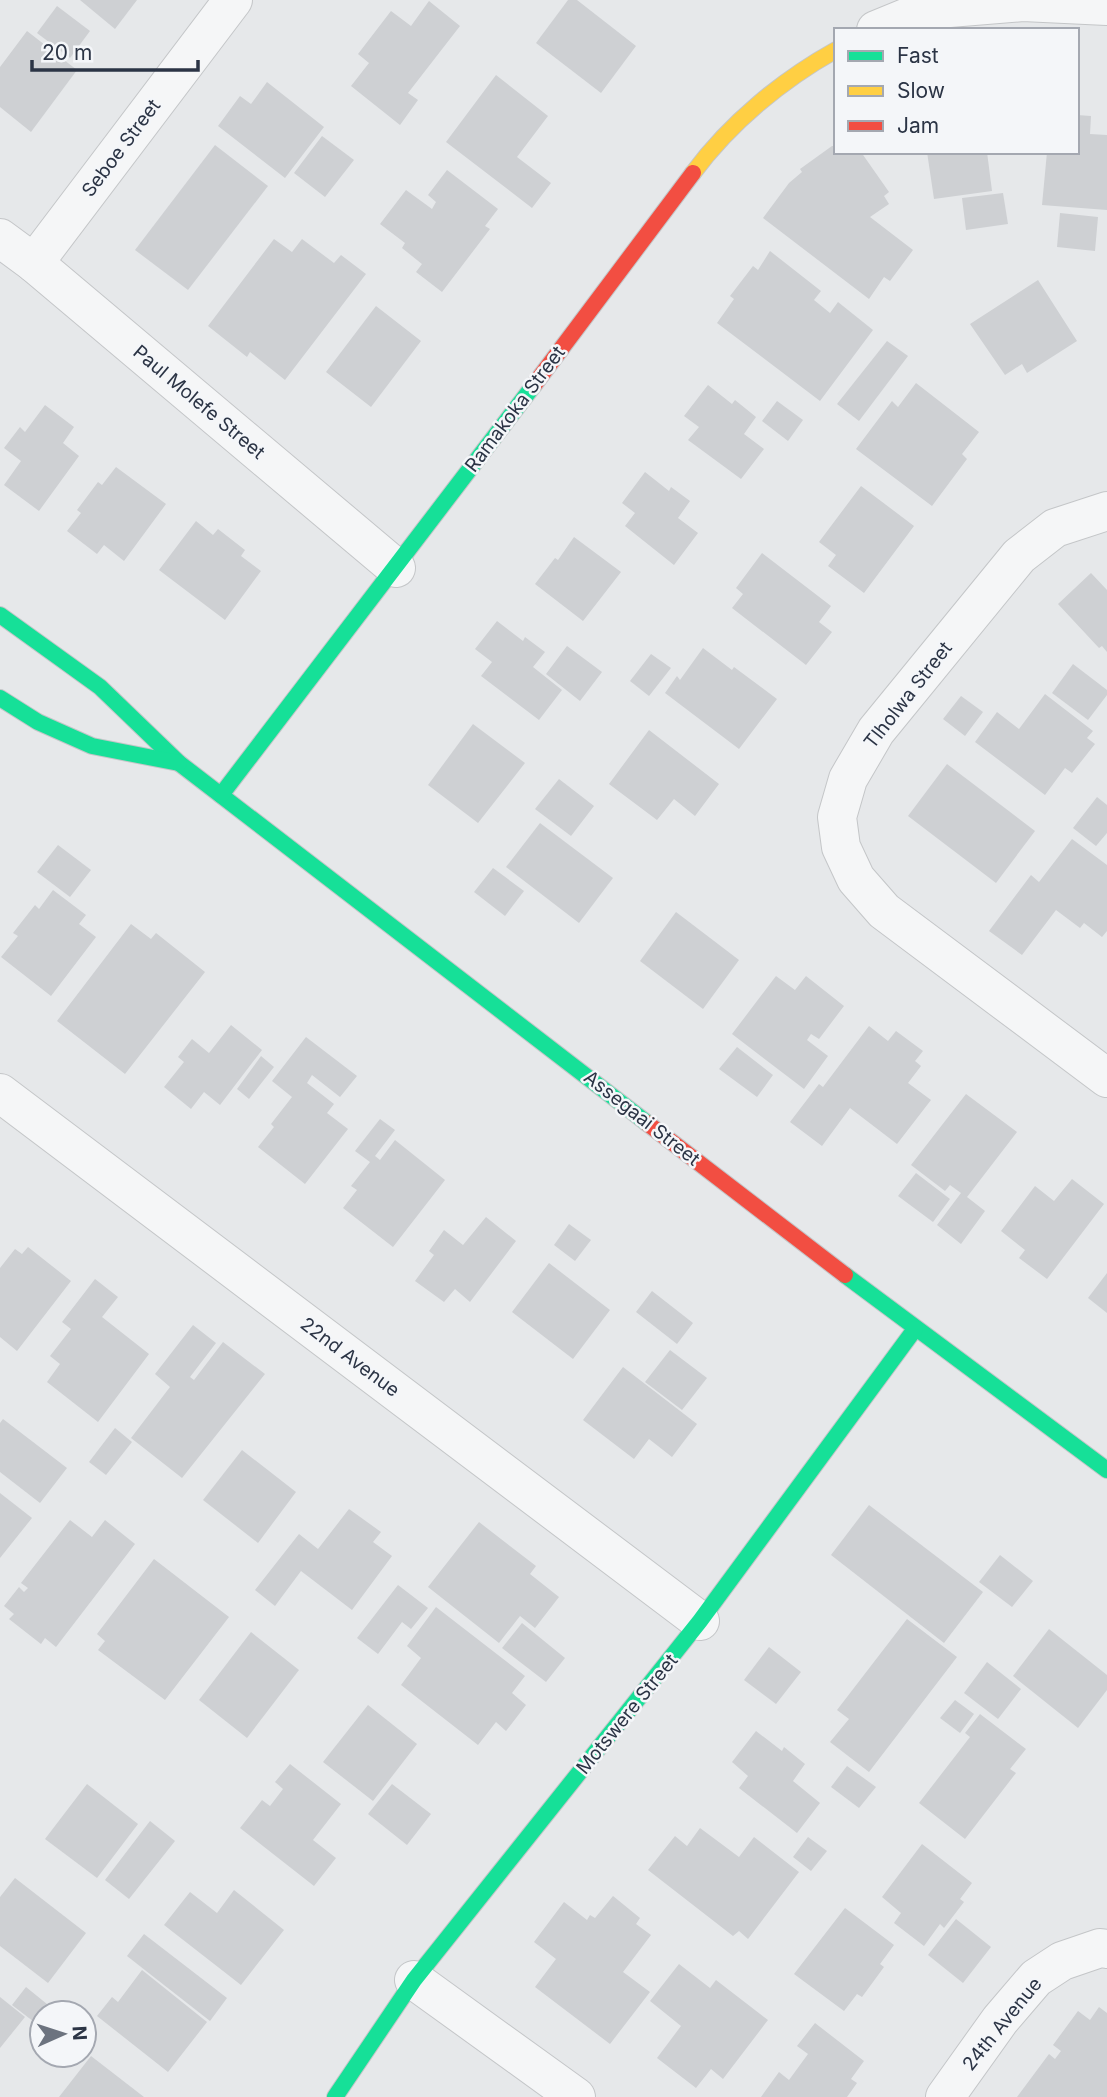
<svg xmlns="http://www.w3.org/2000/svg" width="1107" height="2097" font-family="Inter,sans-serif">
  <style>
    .building { fill: #ced0d3 }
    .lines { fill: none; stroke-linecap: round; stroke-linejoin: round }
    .street-casing { stroke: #c4c6c8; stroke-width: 40 }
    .fast-casing { stroke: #c4c6c8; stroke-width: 18 }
    .slow-casing { stroke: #c4c6c8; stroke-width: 18 }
    .jam-casing { stroke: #c4c6c8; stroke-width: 18 }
    .street { stroke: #f5f6f7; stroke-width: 38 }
    .fast { stroke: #16e098; stroke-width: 16 }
    .slow { stroke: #ffcf43; stroke-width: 16 }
    .jam { stroke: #f24e42; stroke-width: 16 }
    .labels { text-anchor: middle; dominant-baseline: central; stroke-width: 5; stroke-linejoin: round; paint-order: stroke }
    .street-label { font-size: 19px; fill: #2b3445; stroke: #f4f6f9 }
  </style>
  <rect width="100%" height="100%" fill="#e6e8ea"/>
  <g class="building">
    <polygon points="80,0 137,0 115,29"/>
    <polygon points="568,0 577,0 636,46 601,93 536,43"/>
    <polygon points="429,1 460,26 408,93 418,100 400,125 351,86 369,63 358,54 391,11 411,26"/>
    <polygon points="57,6 90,31 70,58 37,33"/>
    <polygon points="27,31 77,70 31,132 0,107 0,67"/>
    <polygon points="496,75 548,116 517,157 551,183 532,208 446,142"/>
    <polygon points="267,82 324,127 285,178 218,126 240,96 251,104"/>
    <polygon points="1077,115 1091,116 1090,134 1107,135 1107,210 1042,205 1047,152 1077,152"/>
    <polygon points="322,136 354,160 325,197 294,173"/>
    <polygon points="215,145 268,186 188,290 135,250"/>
    <polygon points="832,146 836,146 836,152 861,152 889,192 884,196 889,204 870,217 913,250 890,281 884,277 869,299 763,218 789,183 802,172 800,169"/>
    <polygon points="927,152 987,152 992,191 934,199"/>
    <polygon points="447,170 498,209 485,226 490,229 442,292 416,272 422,264 402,248 405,243 380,224 406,190 432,209 436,202 428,195"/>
    <polygon points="1003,193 1008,224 966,230 962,198"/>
    <polygon points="1060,213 1098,217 1095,251 1057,247"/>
    <polygon points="274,239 292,252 302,239 334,263 341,255 366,274 285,380 250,352 247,357 208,326"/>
    <polygon points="770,251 821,291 814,300 830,313 838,302 873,330 820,401 717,323 734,299 730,296 753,266 758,270"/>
    <polygon points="1038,280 1077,341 1027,373 1022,364 1005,375 970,324"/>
    <polygon points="376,306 421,341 371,407 326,372"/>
    <polygon points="887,341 908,356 859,421 837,404"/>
    <polygon points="916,383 979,432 962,454 967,459 932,506 856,449 892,401 898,407"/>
    <polygon points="708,385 732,404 735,400 756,417 744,434 764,449 741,479 688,440 699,427 684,416"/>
    <polygon points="777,401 803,420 788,441 762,421"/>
    <polygon points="45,405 74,427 63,443 79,456 39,511 4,485 21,461 4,448 20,427 25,432"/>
    <polygon points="116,467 166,504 124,561 104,545 97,554 67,531 81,513 77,510 98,482 102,485"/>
    <polygon points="645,472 669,491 671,487 690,501 678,518 698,533 674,565 625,526 635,513 622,503"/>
    <polygon points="861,486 914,526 864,593 828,566 836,555 819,542"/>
    <polygon points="196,521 213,535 218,529 245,550 241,556 261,571 225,620 159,570"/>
    <polygon points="574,537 621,572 583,621 535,584 555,558 558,560"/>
    <polygon points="762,553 831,606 819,622 832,632 806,665 732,608 743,594 736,588"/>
    <polygon points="1091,573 1107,590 1107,652 1102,646 1099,648 1058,604"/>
    <polygon points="497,621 523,641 525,637 545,652 533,667 562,690 539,720 481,676 492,662 475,649"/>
    <polygon points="567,646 602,672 580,701 546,674"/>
    <polygon points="703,648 732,670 734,667 777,699 739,749 665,693 677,676 680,680"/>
    <polygon points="651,654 671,668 649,696 630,681"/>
    <polygon points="1073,664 1107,690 1107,695 1088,720 1052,693"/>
    <polygon points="1045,694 1093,731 1087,738 1095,744 1072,773 1065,768 1045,795 975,742 997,712 1019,729"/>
    <polygon points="961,696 983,712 965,736 943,719"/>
    <polygon points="473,724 525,763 478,823 428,785"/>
    <polygon points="649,730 719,784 695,816 674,799 657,820 609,784"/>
    <polygon points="947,764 1035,831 996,883 908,816"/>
    <polygon points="559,779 594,806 571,836 535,809"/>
    <polygon points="1097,797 1107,805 1107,833 1096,846 1073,828"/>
    <polygon points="540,823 613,878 579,923 506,867"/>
    <polygon points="1072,839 1107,865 1107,931 1102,937 1084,923 1080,928 1056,910 1022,955 989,931 1031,875 1039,882"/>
    <polygon points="58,845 91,870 70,897 37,872"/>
    <polygon points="493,868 524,891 505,916 474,892"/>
    <polygon points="53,890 86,915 79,924 96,937 51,996 1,957 18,936 13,933 35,905 39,909"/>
    <polygon points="676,912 739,960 703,1009 640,961"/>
    <polygon points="131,924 151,939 156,933 205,972 125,1074 57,1021"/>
    <polygon points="776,976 795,990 806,976 844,1006 819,1039 811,1034 807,1040 828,1056 804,1089 732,1034"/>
    <polygon points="231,1025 262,1050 220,1105 204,1092 191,1109 164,1087 184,1062 178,1057 192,1039 209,1053"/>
    <polygon points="869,1026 888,1041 896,1031 923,1051 915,1061 921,1066 908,1083 931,1100 897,1144 850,1108 822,1146 790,1122 819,1084 823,1087"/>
    <polygon points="306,1037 357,1076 340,1097 312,1075 307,1083 334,1104 327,1113 348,1129 305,1184 258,1147 274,1127 271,1124 292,1097 272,1081"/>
    <polygon points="737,1047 773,1075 757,1097 719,1069"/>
    <polygon points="261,1056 274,1067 249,1099 237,1089"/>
    <polygon points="966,1094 1017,1132 967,1197 985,1211 961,1244 937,1225 961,1193 950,1185 945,1191 911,1165"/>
    <polygon points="380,1119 395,1130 375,1156 380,1160 395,1140 445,1180 393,1247 343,1208 357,1190 351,1186 370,1162 355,1151"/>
    <polygon points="916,1173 950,1199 933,1222 898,1196"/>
    <polygon points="1072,1179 1104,1204 1047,1279 1019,1258 1025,1250 1001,1231 1035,1186 1054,1201"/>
    <polygon points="486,1217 516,1241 470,1302 455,1289 444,1302 415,1281 434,1255 429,1251 444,1230 463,1245"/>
    <polygon points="569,1224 591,1240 575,1261 554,1245"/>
    <polygon points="28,1247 71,1281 17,1351 0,1337 0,1268 15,1249 22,1254"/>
    <polygon points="549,1263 610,1310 573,1359 512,1312"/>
    <polygon points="1107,1273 1107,1313 1088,1298"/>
    <polygon points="95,1279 118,1297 102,1317 149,1354 98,1422 47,1382 60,1364 50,1356 71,1329 62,1322"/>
    <polygon points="652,1291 693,1323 677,1344 636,1312"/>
    <polygon points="193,1325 216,1343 190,1377 194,1380 223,1342 265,1374 182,1478 131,1438 170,1387 155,1374"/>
    <polygon points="670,1350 707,1378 682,1410 645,1382"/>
    <polygon points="623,1367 697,1424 672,1457 649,1439 634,1459 583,1420"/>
    <polygon points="3,1419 67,1468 40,1503 0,1472 0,1423"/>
    <polygon points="115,1428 132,1442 106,1475 89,1462"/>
    <polygon points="242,1450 296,1492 258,1543 203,1500"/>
    <polygon points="0,1493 32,1518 0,1558"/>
    <polygon points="869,1505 983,1592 944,1643 831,1555"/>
    <polygon points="349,1509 381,1532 373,1542 392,1556 352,1610 301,1571 275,1606 255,1590 299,1534 318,1549"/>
    <polygon points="70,1520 92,1537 105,1520 135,1544 56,1647 45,1638 41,1644 9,1619 14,1614 4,1606 19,1587 24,1592 28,1588 21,1583"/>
    <polygon points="479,1522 536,1566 530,1574 559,1597 535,1628 520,1616 499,1643 428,1587"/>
    <polygon points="1000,1555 1033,1581 1012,1607 979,1582"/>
    <polygon points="154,1559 229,1617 165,1700 98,1650 105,1641 97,1634"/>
    <polygon points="398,1585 428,1608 411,1629 402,1622 378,1654 357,1638"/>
    <polygon points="436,1607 525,1676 512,1693 526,1705 506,1731 496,1722 478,1745 401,1685 421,1658 407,1646"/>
    <polygon points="907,1619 957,1657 869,1772 830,1742 849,1719 837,1710"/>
    <polygon points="522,1623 565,1658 546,1682 502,1648"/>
    <polygon points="1049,1629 1107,1675 1107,1690 1078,1728 1013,1676"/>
    <polygon points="251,1632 299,1670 247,1738 199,1700"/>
    <polygon points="769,1647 801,1672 776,1704 744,1680"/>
    <polygon points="987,1662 1021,1689 998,1719 964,1693"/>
    <polygon points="955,1700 974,1714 960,1733 940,1718"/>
    <polygon points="368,1705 417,1744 373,1801 323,1762"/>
    <polygon points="980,1714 1026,1749 1010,1769 1016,1773 965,1839 919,1803 970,1737 965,1733"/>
    <polygon points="756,1731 782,1751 784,1747 805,1764 793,1781 820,1803 797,1833 739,1788 748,1776 732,1762"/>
    <polygon points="290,1764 341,1804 313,1840 336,1858 314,1886 240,1828 262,1800 270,1806 283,1789 275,1782"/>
    <polygon points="847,1766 876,1787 859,1808 831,1787"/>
    <polygon points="87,1784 138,1824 97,1878 45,1839"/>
    <polygon points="392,1784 431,1814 407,1845 368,1814"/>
    <polygon points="150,1821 175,1841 129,1899 105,1880"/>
    <polygon points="700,1828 739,1857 754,1837 799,1872 748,1939 739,1931 733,1936 648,1870 675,1836 687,1846"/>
    <polygon points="808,1837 827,1851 811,1871 793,1857"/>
    <polygon points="922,1844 972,1883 960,1899 964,1902 944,1928 940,1924 924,1946 894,1923 901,1913 882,1897"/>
    <polygon points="15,1878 86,1933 48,1983 0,1946 0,1897"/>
    <polygon points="234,1890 284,1930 241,1985 164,1925 190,1892 217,1913"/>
    <polygon points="613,1896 640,1918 636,1924 651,1935 623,1972 650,1992 610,2044 535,1987 556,1959 534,1942 564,1902 587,1920 590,1915 595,1918"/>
    <polygon points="845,1908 894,1945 880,1964 884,1967 862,1997 857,1994 844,2011 794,1974"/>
    <polygon points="956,1919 991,1947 963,1983 928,1955"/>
    <polygon points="144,1934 227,1998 210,2021 127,1956"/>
    <polygon points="679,1964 710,1988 716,1980 768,2020 723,2079 711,2069 696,2088 657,2058 681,2026 650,2001"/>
    <polygon points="142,1970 207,2022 168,2072 97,2016 112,1997 118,2002"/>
    <polygon points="26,1987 58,2013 42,2013 42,2028 12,2005"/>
    <polygon points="0,1997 25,2017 0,2048"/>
    <polygon points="1099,2007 1107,2013 1107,2097 1017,2097 1049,2054 1055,2059 1061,2051 1053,2045 1078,2011 1090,2020"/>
    <polygon points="815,2023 864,2061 851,2079 857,2083 847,2097 761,2097 779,2072 789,2080 808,2054 797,2046"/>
    <polygon points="91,2056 144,2097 59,2097"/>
  </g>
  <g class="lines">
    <defs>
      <g id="street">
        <polyline points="876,30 925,10 1023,2 1107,6"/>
        <polyline points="0,238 34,263 396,568"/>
        <polyline points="34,263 233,0"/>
        <polyline points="1107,511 1055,528 1019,556 876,731 848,779 837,817 841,847 856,879 884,911 1107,1078"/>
        <polyline points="0,1093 700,1621"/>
        <polyline points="414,1980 576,2097"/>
        <polyline points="945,2097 1000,2020 1036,1978 1062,1961 1100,1948 1107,1949"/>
      </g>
      <g id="fast">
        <polyline points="0,615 100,687 179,763 647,1123"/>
        <polyline points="0,698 38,722 92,746 179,763"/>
        <polyline points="221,795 534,385"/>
        <polyline points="845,1275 1107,1470"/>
        <polyline points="335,2097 414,1980 700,1621 915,1329"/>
      </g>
      <path id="slow" d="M693,173C730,123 782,80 836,50"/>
      <g id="jam">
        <polyline points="534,385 693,173"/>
        <polyline points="647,1123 845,1275"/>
      </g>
    </defs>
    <use href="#street" class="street-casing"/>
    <use href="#fast" class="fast-casing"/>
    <use href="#slow" class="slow-casing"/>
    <use href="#jam" class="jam-casing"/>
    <use href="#street" class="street"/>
    <use href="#fast" class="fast"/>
    <use href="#slow" class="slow"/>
    <use href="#jam" class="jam"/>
  </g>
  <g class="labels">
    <g class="street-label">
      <text transform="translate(121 148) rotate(-53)">Seboe Street</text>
      <text transform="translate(199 402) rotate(40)">Paul Molefe Street</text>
      <text transform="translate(515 409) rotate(-53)">Ramakoka Street</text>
      <text transform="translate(908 695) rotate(-52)">Tlholwa Street</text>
      <text transform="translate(642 1118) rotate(38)">Assegaai Street</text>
      <text transform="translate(350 1357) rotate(37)">22nd Avenue</text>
      <text transform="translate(627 1714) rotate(-51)">Motswere Street</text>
      <text transform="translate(1002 2024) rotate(-51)">24th Avenue</text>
    </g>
  </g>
  <rect x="834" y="28" width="245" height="126" fill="#f4f6f9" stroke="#a4a8b1" stroke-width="2"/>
  <rect x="848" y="51" width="35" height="10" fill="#16e098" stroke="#a4a8b1" stroke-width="2"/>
  <text x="897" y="63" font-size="21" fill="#2b3445">Fast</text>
  <rect x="848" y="86" width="35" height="10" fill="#ffcf43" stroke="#a4a8b1" stroke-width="2"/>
  <text x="897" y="98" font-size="21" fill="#2b3445">Slow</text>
  <rect x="848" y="121" width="35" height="10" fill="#f24e42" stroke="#a4a8b1" stroke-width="2"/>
  <text x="897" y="133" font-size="21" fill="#2b3445">Jam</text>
  <g transform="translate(63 2034) rotate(87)"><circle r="33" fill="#f4f6f9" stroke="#a4a8b1" stroke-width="2"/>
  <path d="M0-5L12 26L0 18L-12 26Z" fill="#6c737f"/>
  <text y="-10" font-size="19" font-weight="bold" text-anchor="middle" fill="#2b3445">N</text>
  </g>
  <path d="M32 60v10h166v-10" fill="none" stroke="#2b3445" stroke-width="3.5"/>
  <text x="42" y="60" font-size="21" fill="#2b3445" stroke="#f4f6f9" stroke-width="5" paint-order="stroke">20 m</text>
</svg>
